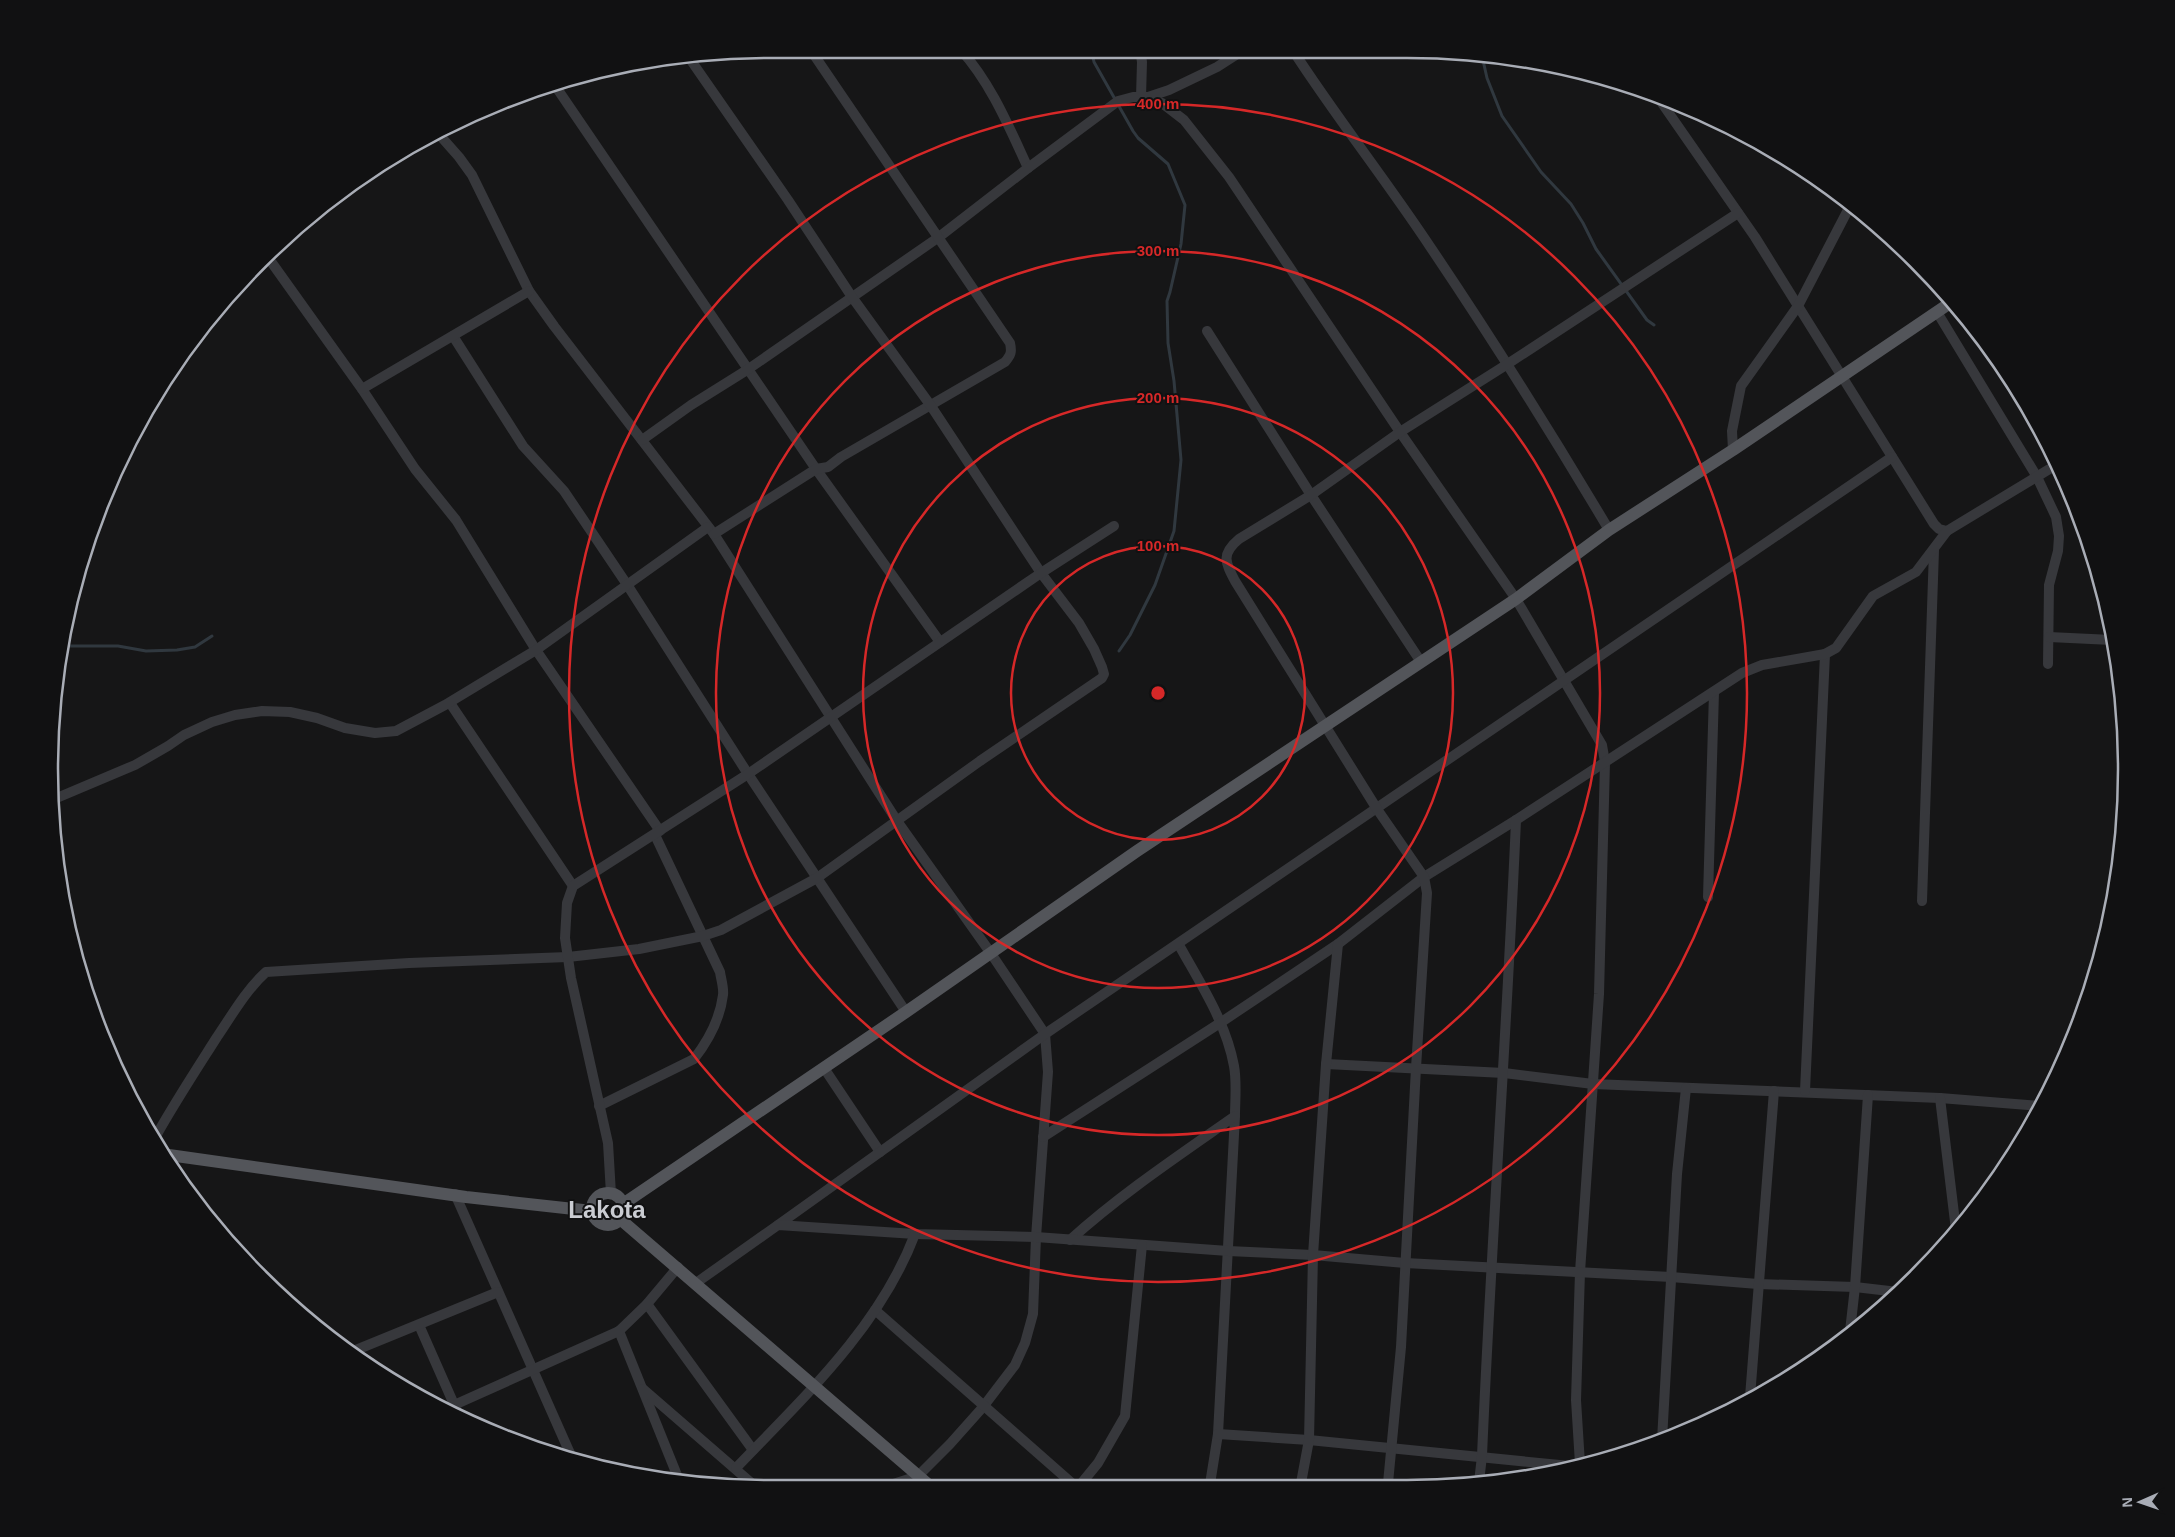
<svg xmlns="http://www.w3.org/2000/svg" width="2175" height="1537" font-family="Arial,sans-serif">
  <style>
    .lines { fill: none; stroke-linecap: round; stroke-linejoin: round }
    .stream { stroke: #30383f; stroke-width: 3 }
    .minor { stroke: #37383c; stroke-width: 10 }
    .major { stroke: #53555a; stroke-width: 12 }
    .ring { fill: none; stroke: #d62828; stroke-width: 2.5 }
    .labels { text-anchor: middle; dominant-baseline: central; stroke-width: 4; stroke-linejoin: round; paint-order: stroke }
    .town-label { font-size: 24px; font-weight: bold; fill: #caccd2; stroke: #111112 }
    .rim { fill: none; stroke: #a9adb6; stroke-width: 2.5 }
    .centre { fill: #d62828; stroke: #111112; stroke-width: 2.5 }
    .ring-label { font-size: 15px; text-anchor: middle; font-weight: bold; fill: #d62828; stroke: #111112; stroke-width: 4; stroke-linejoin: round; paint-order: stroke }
  </style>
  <rect width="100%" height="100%" fill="#161617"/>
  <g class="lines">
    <g class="stream">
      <polyline points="1091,49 1094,62 1133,131 1138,138 1168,164 1185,205 1181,244 1170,292 1167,301 1168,343 1174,381 1181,460 1174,531 1155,585 1130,635 1119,651"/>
      <polyline points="1482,56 1487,78 1502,116 1541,172 1571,204 1583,223 1596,249 1647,320 1654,325"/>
      <polyline points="63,646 118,646 146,651 177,650 195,647 212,636"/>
    </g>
    <g class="minor">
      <path d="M960,49C991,83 1009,127 1028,168"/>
      <polyline points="1140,49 1142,62 1141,97"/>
      <path d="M1292,49C1336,117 1386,180 1431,248C1493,340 1552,434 1609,530"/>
      <polyline points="554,84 816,469 940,642"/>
      <polyline points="1657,96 1755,237 1934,524 1939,529 1947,531"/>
      <polyline points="1148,97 1162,103 1184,120 1229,177 1400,432 1516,599 1602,745 1605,762 1599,994 1580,1272 1576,1400 1580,1464"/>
      <polyline points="436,131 459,157 472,175 529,291 554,326 714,534 897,821 990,952 1045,1034 1048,1072 1036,1237 1033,1314 1025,1343 1015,1365 983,1407 950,1444 918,1476 887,1486"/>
      <polyline points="272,263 362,389 415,469 456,520 536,650 660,831"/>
      <polyline points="1937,312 2037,477 2056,517 2059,536 2058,551 2049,585 2048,664"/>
      <polyline points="1207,331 1311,495 1421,662"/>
      <polyline points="453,336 523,446 564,491 628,586 748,774 906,1012"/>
      <polyline points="362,389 529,291"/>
      <polyline points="642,440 691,405 747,370 939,237 1028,168 1118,101 1133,97 1148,97 1169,90 1217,67 1245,49"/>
      <polyline points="1733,450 1732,431 1741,386 1798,306 1851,204"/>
      <path d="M714,534L816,469L828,467L841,457L1005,362C1011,355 1012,352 1010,343L810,49"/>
      <polyline points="2049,637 2112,640"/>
      <polyline points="450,703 573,886"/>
      <polyline points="52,800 135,765 168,746 184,735 212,722 235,715 262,711 290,712 317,718 345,728 375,733 396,731 445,705 536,650 708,527"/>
      <polyline points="1708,897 1714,692"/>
      <polyline points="1922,901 1934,550"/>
      <path d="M1179,945C1200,983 1226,1022 1234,1066C1237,1082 1235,1100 1235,1116L1218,1434L1210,1484"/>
      <polyline points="1326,1064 1504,1073 1593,1084 1940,1098 2040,1106"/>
      <polyline points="824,1068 880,1152"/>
      <polyline points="1805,1091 1825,654"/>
      <polyline points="1940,1098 1956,1230"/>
      <path d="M599,1106L694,1059C708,1041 720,1019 723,995C724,988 721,979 720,972L655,835"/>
      <path d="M156,1136C175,1102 196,1070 217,1037C232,1015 246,990 266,972L409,963L568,957L639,949L703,936L721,930L817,878L980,761L1102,678L1104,674L1102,667L1094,649L1079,623L1041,573L931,406L852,297L788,200L690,59"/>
      <polyline points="1043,1137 1220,1023 1338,944 1424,877 1516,820 1742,673 1762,665 1825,654 1836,648 1873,596 1916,572 1947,531 2056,465"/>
      <polyline points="455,1194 573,1460"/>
      <polyline points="611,1194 608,1143 571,978 565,938 567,903 573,886 748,774 1041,573 1114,526"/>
      <polyline points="778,1225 1045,1034 1892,457"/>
      <path d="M1070,1240C1121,1194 1178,1156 1235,1116"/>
      <polyline points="696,1283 778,1225 915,1234 1036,1237 1228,1251 1313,1255 1405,1263 1671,1277 1758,1284 1855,1287 1898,1292"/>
      <polyline points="647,1304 753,1450"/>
      <polyline points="875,1310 1074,1485"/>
      <polyline points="419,1325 460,1418"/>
      <polyline points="619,1331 679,1480"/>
      <polyline points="1850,1331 1855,1287 1868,1095"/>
      <polyline points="351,1352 498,1292"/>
      <polyline points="643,1389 756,1487"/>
      <polyline points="1750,1397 1774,1091"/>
      <polyline points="443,1410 619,1331 647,1304 678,1267"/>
      <polyline points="1218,1434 1309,1440 1570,1466"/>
      <polyline points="1662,1440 1677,1174 1686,1088"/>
      <path d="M736,1468C803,1398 880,1327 915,1234"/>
      <path d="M1479,1482L1482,1456C1491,1244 1507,1032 1516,820"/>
      <polyline points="1301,1483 1309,1440 1313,1255 1326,1064 1338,944"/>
      <path d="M1388,1483L1401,1347L1416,1068L1427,893L1424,877L1377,809L1235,581C1225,562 1221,554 1239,539L1311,495L1400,432L1506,365L1738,213"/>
      <polyline points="1080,1485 1098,1463 1125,1416 1142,1245"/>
    </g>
    <g class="major">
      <polyline points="169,1155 466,1197 592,1211"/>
      <circle cx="608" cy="1209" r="16"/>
      <polyline points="623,1204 906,1012 1137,851 1516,599 1609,530 1733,450 1953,301"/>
      <polyline points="620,1219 929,1485"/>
    </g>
  </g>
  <g class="ring">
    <circle cx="1158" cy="693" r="147"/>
    <circle cx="1158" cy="693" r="295"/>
    <circle cx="1158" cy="693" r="442"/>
    <circle cx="1158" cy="693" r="589"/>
  </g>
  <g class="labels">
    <g class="town-label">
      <text x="607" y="1209">Lakota</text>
    </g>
  </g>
  <path d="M0 0H2175V1537H0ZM769 58H1407A711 711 0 0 1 2118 769V769A711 711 0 0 1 1407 1480H769A711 711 0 0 1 58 769V769A711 711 0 0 1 769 58Z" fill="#111112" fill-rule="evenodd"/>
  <path class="rim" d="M769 58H1407A711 711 0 0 1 2118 769V769A711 711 0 0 1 1407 1480H769A711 711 0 0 1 58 769V769A711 711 0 0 1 769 58Z"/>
  <circle cx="1158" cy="693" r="8" class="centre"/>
  <g class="ring-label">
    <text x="1158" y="109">400 m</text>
    <text x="1158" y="256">300 m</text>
    <text x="1158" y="403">200 m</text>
    <text x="1158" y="551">100 m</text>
  </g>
  <g transform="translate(2140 1502) rotate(268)" stroke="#111112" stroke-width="4" paint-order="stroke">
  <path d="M0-4L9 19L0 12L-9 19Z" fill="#a9adb6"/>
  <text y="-8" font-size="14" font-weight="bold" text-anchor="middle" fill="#a9adb6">N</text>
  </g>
</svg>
